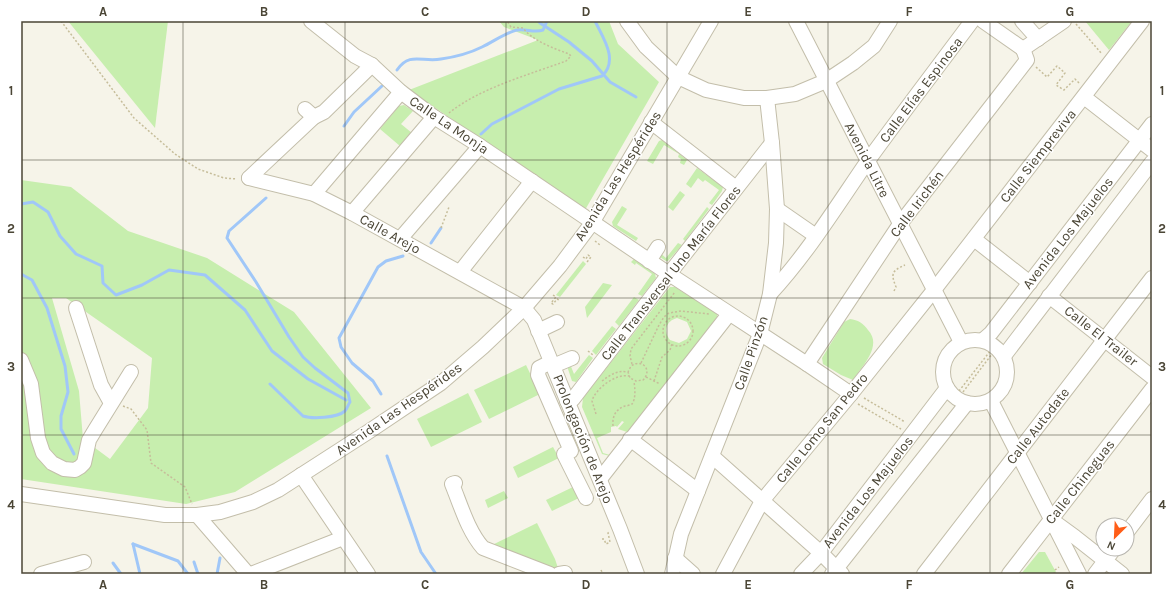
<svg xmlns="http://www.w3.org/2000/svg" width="1173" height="595" font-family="Karla,sans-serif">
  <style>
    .green { fill: #c7eeae; fill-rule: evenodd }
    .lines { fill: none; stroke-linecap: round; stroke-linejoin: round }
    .stream { stroke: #a0c7f8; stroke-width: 3 }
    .minor-casing { stroke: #c3beaa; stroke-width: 16 }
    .path { stroke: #c6bd9a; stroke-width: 1.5; stroke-dasharray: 2 2; stroke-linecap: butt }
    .minor { stroke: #fff; stroke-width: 14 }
    .grid { fill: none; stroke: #4b4636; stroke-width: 1; stroke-opacity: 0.55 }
    .labels { text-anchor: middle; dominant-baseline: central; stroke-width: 3; stroke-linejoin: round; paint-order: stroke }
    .street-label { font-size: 14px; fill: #4b4636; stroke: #fff }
    .neatline { fill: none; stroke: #4b4636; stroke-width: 1.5 }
    .grid-label { font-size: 13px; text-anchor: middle; font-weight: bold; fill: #4b4636 }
  </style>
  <rect width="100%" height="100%" fill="#f6f4e9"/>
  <g class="green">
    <polygon points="68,21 168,21 155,128"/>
    <polygon points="499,21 609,21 618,44 659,82 585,210 409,90 538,40 504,27"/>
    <polygon points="1085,21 1132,21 1109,50"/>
    <polygon points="404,105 413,111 401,124 412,133 400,146 380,129 399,106"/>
    <polygon points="662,140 687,160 684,165 680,163 681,159 678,157 679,154 664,145 653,164 647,161 659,141"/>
    <polygon points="697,168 723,187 722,191 712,205 709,203 719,190 705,180 703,182 698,178 691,188 686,184"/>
    <path d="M21,180L71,187L128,231L207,258L294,312L371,408L235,492L186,504L21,479ZM52,298H66L152,358L148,408L110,459L83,439L79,391Z"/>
    <polygon points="680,191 685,195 673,211 668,207"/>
    <polygon points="622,206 627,209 617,225 638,238 636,241 613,226 612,222"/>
    <polygon points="707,207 709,209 685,241 683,239"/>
    <polygon points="678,243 682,245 668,261 666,261 657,255 659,252 666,258"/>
    <polygon points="634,259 655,274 656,278 642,296 638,294 652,274 636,263 635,265 631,262"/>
    <polygon points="583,261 586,264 560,297 556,295"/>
    <polygon points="603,283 612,285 587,318 585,307"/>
    <path d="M670,287H675L714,312L717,314V317L610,456L602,454L582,407L583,398ZM677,318L687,322L691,331L687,339L679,343L670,340C663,331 666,321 677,318ZM622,421L624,422L618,429L627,432L610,455L603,453L597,438L611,432V427L616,426L617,427Z"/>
    <polygon points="634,297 639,300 619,326 615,322"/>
    <path d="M850,319C858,320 863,323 868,330C883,346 862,366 853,380L841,375L823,364L822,358L844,322Z"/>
    <polygon points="612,326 616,329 596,355 592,351"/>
    <polygon points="589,355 593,358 576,382 572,381 567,366 570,364 574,374"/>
    <polygon points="526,365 540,394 489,419 474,390"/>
    <polygon points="468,393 482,422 431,447 417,419"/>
    <polygon points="553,447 559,458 518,478 513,467"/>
    <polygon points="573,487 579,498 552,511 546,500"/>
    <polygon points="504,491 508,498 488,508 485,500"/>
    <polygon points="537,523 555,559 559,571 488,547"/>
    <polygon points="1039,552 1045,552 1057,574 1021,574"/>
  </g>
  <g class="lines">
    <g class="stream">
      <polyline points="538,21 540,23 569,42 592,61 610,82 636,97"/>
      <path d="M397,70C410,51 423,63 441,59C455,57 470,53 482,47C493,42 508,31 518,30C527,29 535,33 543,30L547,21"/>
      <polyline points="344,126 354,112 382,86"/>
      <path d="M481,134L492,124L559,89L602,76C619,60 603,38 595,21"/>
      <path d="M266,198L229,231L227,238L256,282L289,337L303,357L315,368L348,393L350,402C348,405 347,409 345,411C337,418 312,419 303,416L270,384"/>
      <polyline points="21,204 33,202 48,212 60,236 76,254 102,266 103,283 116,295 142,285 169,270 205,275 245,310 272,351 308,379 346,400"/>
      <polyline points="431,243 441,228"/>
      <polyline points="21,274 32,280 47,308 65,366 68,392 61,416 61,429 74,454"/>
      <polyline points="381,394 373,381 352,363 341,347 339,338 378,267 386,261 403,256"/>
      <polyline points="387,456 421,552 436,574"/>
      <polyline points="133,544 178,561 188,574"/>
      <polyline points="133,544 140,574"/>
      <polyline points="194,562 198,574"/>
      <polyline points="113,563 121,574"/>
      <polyline points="217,574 220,558"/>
    </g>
    <defs>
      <g id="minor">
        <polyline points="311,21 355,56 372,65 401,92 434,117 480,146 669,274 807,364 851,394"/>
        <polyline points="627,21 646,47 678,77 706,90 744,98 767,98 795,94 826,81 853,63 874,46 890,21"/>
        <polyline points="796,21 961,342"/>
        <polyline points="983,21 1023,49"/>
        <polyline points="1022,21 1038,39"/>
        <polyline points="1023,49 1064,21"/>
        <polyline points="1084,97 1152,150"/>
        <polyline points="314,117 324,112 372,65"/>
        <polyline points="651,122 736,188"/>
        <polyline points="249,178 314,194 352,213 524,308 534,320 620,529 637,574"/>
        <polyline points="249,178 314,117 305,109"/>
        <polyline points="314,194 401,92"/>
        <polyline points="777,209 816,236"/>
        <polyline points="352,213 434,117"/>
        <polyline points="400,239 480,146"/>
        <polyline points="974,239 1030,283"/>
        <polyline points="649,261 658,247"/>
        <polyline points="460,272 532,181"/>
        <path d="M770,294C807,254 836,207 867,162C901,115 937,68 972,21"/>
        <polyline points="1049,296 1152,377"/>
        <polyline points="76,308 101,385 111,403"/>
        <polyline points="538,331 557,322"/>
        <circle cx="975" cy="372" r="32"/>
        <polyline points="983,340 991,333 1152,124"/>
        <polyline points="1004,356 1152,162"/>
        <polyline points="21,360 31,384 38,438 43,453 52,463 64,469 75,470 80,467 84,463 89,440 95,430 131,372"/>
        <polyline points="551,362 539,368 538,375 571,451 564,454 586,498"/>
        <polyline points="807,364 900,224 1027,60 1023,49"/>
        <polyline points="553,366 572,358"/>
        <polyline points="567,401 573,399 669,274 772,143"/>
        <polyline points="991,401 1079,574"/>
        <polyline points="630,439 698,491"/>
        <polyline points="712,456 821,553 842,574"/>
        <polyline points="301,475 368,574"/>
        <polyline points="600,479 729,314"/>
        <path d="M455,483L452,484C461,506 468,531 483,548L550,574"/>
        <polyline points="21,494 165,515 197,515 220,512 253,502 278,490 368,432 441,383 483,347 524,308 560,266 592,223 711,21"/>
        <polyline points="197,515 248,574"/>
        <polyline points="1053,521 1075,537 1122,574"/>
        <polyline points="1127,532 1152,499"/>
        <polyline points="675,558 693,574"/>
        <polyline points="41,574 84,562"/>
        <polyline points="251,574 343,538"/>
        <polyline points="559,574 565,573"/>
        <polyline points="672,574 681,534 760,334 770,294 776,243 777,209 772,143 767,98"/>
        <polyline points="723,574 762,501 851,394 934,290 1142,21"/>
        <polyline points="801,574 821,553 947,388"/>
        <polyline points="832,574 967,403"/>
        <polyline points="924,574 1152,278"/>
        <polyline points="1009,574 1152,389"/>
        <polyline points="1095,574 1114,549"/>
      </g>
    </defs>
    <use href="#minor" class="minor-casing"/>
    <g class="path">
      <polyline points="61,21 134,118 175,154 198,169 224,178 237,179"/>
      <polyline points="1076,24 1102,54"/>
      <polyline points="1036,67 1047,77 1057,66 1065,73 1056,85 1064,90 1075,79 1079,83"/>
      <path d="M449,113C480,88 528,75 566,61L571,56L569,54C553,48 533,41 523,28L511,27L507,21"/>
      <polyline points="441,228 449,207"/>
      <polyline points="595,241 600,245"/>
      <polyline points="583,257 586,259 588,255 591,257 587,262 588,262"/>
      <path d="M894,291L896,287C891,274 891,271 905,265"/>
      <polyline points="553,295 556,297 551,303 553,304 557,299 559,300"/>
      <circle cx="678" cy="331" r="15"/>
      <polyline points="588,351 593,355"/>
      <polyline points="641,363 659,325 664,317 669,313 681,311 709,314"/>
      <polyline points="632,364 630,356 631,349 675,292"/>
      <polyline points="646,377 660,384"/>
      <path d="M602,381C610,375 617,370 628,372L631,366C642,358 653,370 643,380L636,381L630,378L628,372"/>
      <polyline points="654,381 662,357 670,350 672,344"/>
      <polyline points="959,391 991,350"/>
      <polyline points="963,392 992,354"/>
      <polyline points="864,398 905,422"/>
      <polyline points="858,404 901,429"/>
      <polyline points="123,406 131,409 147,430 151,463 185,487 192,504"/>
      <path d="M596,414L592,401C595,389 616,373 629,376"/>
      <path d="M613,426C612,416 616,409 625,406C627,406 630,405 632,404C636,399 635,387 634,382"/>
      <polyline points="602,539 604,539 606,544 610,542 608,533 609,532"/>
      <polyline points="601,570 603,574"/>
      <polyline points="1054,574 1055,570 1059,567"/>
    </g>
    <use href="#minor" class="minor"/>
  </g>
  <path class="grid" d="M183,21V574M345,21V574M506,21V574M667,21V574M828,21V574M990,21V574M21,160H1152M21,298H1152M21,435H1152"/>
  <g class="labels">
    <g class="street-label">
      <text transform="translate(921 90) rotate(-53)">Calle Elías Espinosa</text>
      <text transform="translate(449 125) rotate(34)">Calle La Monja</text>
      <text transform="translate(1038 156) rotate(-52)">Calle Siempreviva</text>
      <text transform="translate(867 160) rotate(63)">Avenida Litre</text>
      <text transform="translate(618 176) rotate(-58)">Avenida Las Hespérides</text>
      <text transform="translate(917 204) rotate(-53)">Calle Irichén</text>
      <text transform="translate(1068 233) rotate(-52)">Avenida Los Majuelos</text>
      <text transform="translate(390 234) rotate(29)">Calle Arejo</text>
      <text transform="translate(671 273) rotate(-52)">Calle Transversal Uno María Flores</text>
      <text transform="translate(1101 336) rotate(38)">Calle El Trailer</text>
      <text transform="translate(751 353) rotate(-71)">Calle Pinzón</text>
      <text transform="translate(399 409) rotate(-35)">Avenida Las Hespérides</text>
      <text transform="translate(1038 426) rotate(-52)">Calle Autodate</text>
      <text transform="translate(822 428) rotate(-51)">Calle Lomo San Pedro</text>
      <text transform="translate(583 439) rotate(68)">Prolongación de Arejo</text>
      <text transform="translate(1080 482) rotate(-52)">Calle Chineguas</text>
      <text transform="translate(868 492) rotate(-52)">Avenida Los Majuelos</text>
    </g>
  </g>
  <rect width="1173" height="595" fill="none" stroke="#ffffff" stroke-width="44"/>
  <g transform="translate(1115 537) rotate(204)"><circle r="19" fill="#ffffff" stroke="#b7b5af"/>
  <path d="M0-3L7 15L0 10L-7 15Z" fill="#ff5d17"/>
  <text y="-6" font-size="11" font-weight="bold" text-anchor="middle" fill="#4b4636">N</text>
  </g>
  <rect x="22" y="22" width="1129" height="551" class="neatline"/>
  <g class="grid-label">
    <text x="103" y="16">A</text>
    <text x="264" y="16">B</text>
    <text x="425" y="16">C</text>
    <text x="586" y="16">D</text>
    <text x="748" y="16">E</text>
    <text x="909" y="16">F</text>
    <text x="1070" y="16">G</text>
    <text x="11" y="95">1</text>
    <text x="1162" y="95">1</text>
    <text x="11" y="233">2</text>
    <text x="1162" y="233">2</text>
    <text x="11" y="371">3</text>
    <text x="1162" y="371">3</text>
    <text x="11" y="509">4</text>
    <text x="1162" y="509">4</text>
    <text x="103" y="589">A</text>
    <text x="264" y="589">B</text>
    <text x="425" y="589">C</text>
    <text x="586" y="589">D</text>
    <text x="748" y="589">E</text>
    <text x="909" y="589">F</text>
    <text x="1070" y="589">G</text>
  </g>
</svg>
